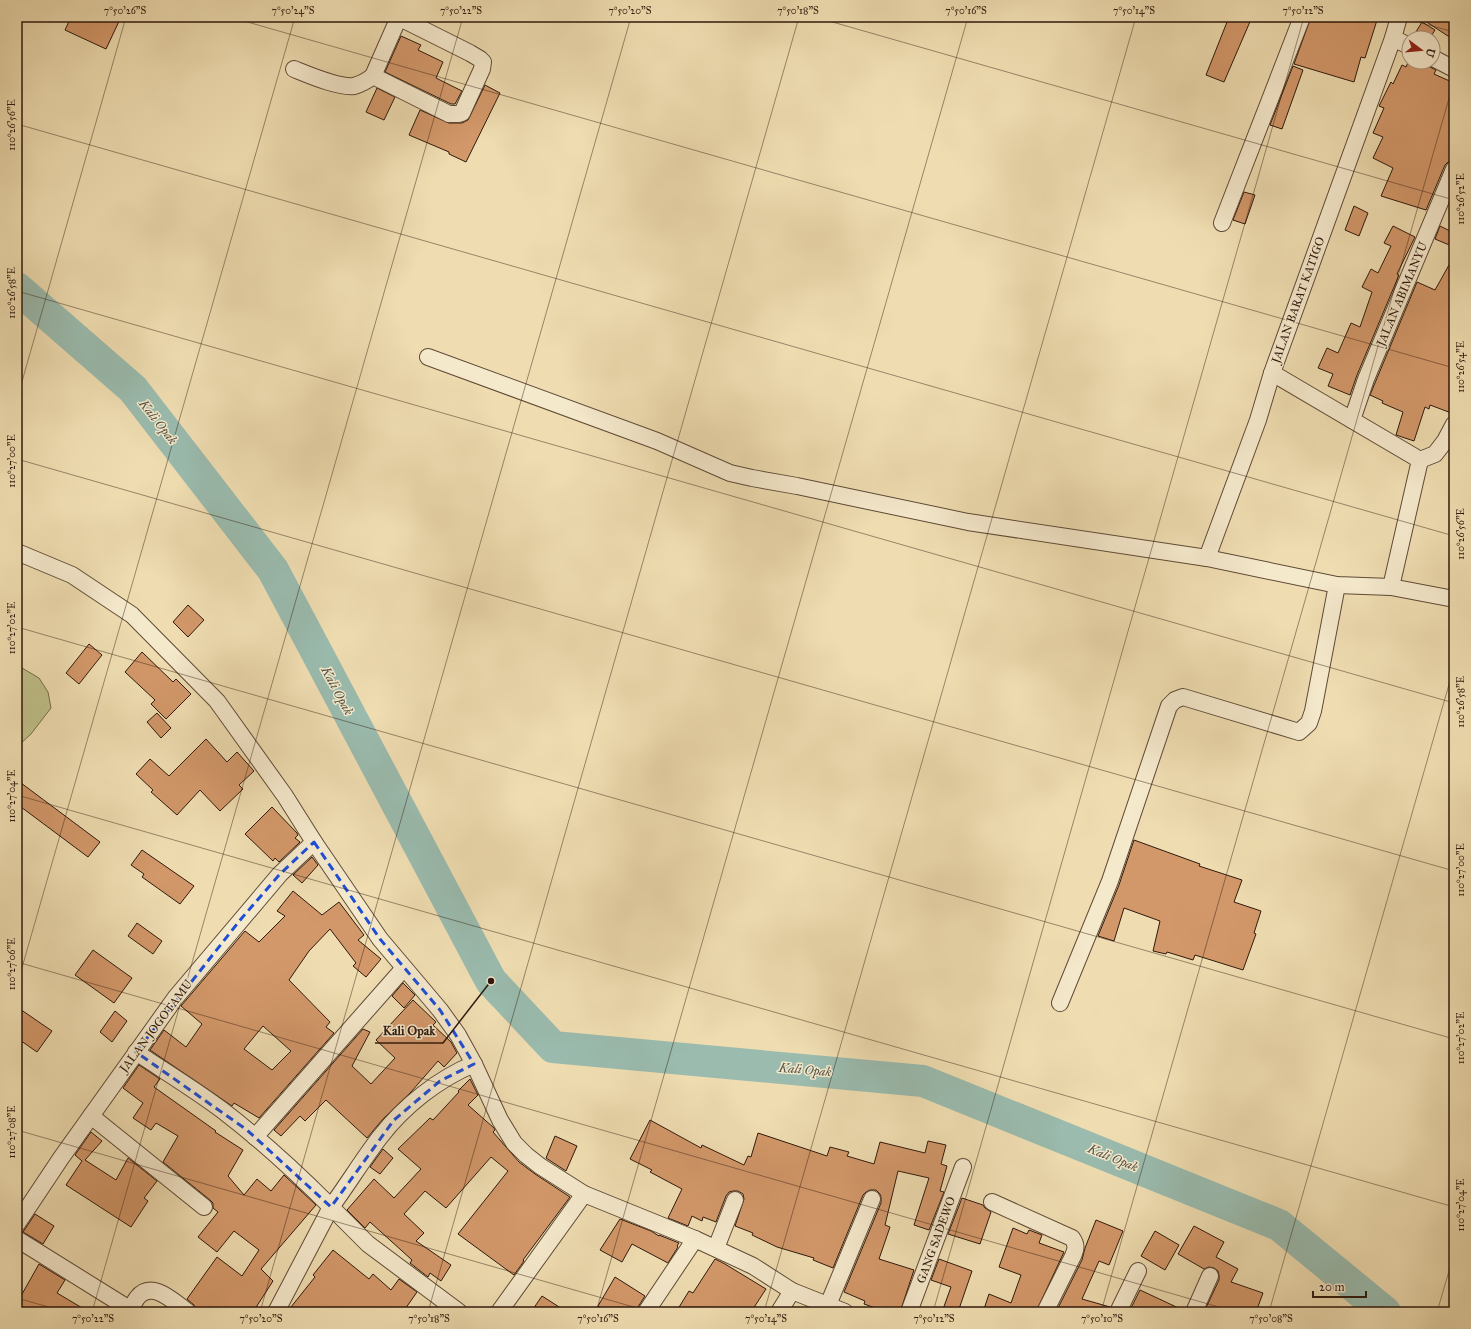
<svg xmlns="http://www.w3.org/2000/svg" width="1471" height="1329" font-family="'IM FELL Great Primer',serif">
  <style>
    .green { fill: #bfbf88; stroke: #776c4a }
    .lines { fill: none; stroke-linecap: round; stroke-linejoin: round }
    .river { stroke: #9abbae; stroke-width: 32 }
    .building { fill: #d3986a; stroke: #2f190d; fill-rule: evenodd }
    .street-casing { stroke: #5f4a36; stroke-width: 18 }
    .street { stroke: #f5e9cc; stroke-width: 16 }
    .marked { fill: none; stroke: #1d4ed8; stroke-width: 3; stroke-dasharray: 8 5; stroke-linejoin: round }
    .ticks { fill: none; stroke: #2f190d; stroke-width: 1; stroke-opacity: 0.45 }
    .labels { text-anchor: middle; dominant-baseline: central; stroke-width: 3; stroke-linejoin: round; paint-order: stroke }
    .street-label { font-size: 12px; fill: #2f190d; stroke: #f5e9cc }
    .water-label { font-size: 13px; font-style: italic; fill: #545245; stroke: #f5e9cc }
    .leader { fill: none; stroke: #2f190d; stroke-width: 1.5 }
    .callout-dot { fill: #2f190d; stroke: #f5e9cc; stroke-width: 1.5 }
    .callout-label { font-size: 13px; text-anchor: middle; font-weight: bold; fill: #2f190d; stroke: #f5e9cc; stroke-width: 3; stroke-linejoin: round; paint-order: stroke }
    .neatline { fill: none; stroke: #2f190d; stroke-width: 1.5 }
    .ticks-label { font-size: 10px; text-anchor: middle; fill: #2f190d }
  </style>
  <rect width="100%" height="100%" fill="#efddb1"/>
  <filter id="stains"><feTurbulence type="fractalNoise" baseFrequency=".005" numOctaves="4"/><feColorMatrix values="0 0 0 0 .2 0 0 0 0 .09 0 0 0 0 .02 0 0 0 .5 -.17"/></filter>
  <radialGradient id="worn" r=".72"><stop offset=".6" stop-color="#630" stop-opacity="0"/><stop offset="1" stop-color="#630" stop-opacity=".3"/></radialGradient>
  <polygon class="green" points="17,665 39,678 48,692 51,708 31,734 17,747"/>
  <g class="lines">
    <polyline class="river" points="17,288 133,389 273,570 491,981 553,1047 923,1081 1279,1225 1385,1312"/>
  </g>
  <g class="building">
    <polygon points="71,17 121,17 106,49 65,30"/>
    <polygon points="1229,17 1252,17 1224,82 1206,75"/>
    <polygon points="1311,17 1378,17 1365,58 1361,57 1354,82 1294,64"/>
    <polygon points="1419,17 1454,17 1454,40"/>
    <polygon points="1422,22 1435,30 1430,38 1418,38 1414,35"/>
    <polygon points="401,36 421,45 418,50 443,62 436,78 462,91 455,104 451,104 385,72"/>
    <polygon points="1409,60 1409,62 1425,62 1428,66 1436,70 1434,74 1454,83 1454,150 1450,160 1445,165 1426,210 1381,196 1393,168 1373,158 1383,137 1373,133 1384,108 1379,106 1391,82 1393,84 1402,65 1406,67"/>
    <polygon points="1293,66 1303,70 1282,129 1270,125"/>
    <polygon points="485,85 500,93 466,162 449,154 449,152 409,135 420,110 449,123 462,123 468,120"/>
    <polygon points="377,88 395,97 384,120 366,112"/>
    <polygon points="1244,192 1255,195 1245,224 1233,220"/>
    <polygon points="1354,206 1368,213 1359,236 1345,230"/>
    <polygon points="1393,226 1415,237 1397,274 1399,275 1357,375 1350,395 1328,386 1333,374 1318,368 1327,348 1338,353 1351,323 1360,327 1372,292 1362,287 1371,269 1378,273 1391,246 1384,243"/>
    <polygon points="1440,226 1454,233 1454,247 1435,239"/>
    <polygon points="1454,256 1454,414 1430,405 1429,409 1425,407 1414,441 1396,435 1403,412 1382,403 1383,401 1370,395 1417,282 1435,290"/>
    <polygon points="188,605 204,620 188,637 173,622"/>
    <polygon points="89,644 102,655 79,684 66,673"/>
    <polygon points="142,652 173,682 176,679 191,694 166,719 151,704 155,700 125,672"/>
    <polygon points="157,713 171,728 161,738 147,722"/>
    <polygon points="206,739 227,762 237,752 254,771 239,785 243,789 220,811 200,790 177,815 151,792 153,790 136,774 150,759 169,776"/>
    <polygon points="17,780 100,842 88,857 17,804"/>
    <polygon points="272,807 297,833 298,835 295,838 300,842 279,862 275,858 273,861 245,834"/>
    <polygon points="1134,840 1200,864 1199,866 1242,880 1234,902 1261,911 1254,933 1256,934 1243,970 1195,955 1193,960 1167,952 1166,954 1153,951 1160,921 1124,908 1114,941 1098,936 1119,885"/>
    <polygon points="142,850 194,886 180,904 142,877 144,874 131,865"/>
    <polygon points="312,857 318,865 302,883 293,875"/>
    <path d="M293,891L322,915L339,902L364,935L358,940L381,959L366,977L353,966L356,963L330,929L309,951L289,980L330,1022L326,1027L334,1033L259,1118L234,1103L232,1106L150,1050L164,1030L186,1047L202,1024L181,1006L245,931L259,942L285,916L277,911ZM263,1026L291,1051L272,1070L244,1049Z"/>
    <polygon points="137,923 162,941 153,954 128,936"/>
    <polygon points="93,950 132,978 114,1003 75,975"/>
    <polygon points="403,983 415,995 404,1008 392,996"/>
    <polygon points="413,1000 436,1022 433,1025 451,1042 457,1053 444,1067 438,1061 411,1092 383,1119 367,1138 326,1100 305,1121 300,1116 281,1136 274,1130 363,1029 370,1032 352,1066 371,1084 395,1058 376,1040"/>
    <polygon points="17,1007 52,1031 37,1052 17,1038"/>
    <polygon points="115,1011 127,1021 112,1042 100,1032"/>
    <polygon points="139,1065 160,1079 154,1087 216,1131 215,1132 243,1150 228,1176 244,1195 257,1179 271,1191 284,1175 316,1205 261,1269 273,1281 253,1312 197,1312 194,1305 187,1299 217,1257 242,1276 259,1250 234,1231 217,1252 198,1237 218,1212 213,1208 213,1203 210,1200 163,1162 178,1136 156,1123 151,1130 133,1118 143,1103 123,1088"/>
    <polygon points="470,1079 478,1095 468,1105 494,1128 495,1130 493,1132 519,1162 535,1174 570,1197 523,1260 524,1261 514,1275 458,1234 508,1171 491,1157 446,1208 425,1191 404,1214 424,1233 416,1241 451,1265 441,1281 430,1273 428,1277 410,1263 412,1260 370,1222 365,1228 347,1210 374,1179 394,1198 421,1169 398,1149 430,1118 433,1120 459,1092 458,1091"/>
    <polygon points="650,1120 701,1148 702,1145 744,1165 748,1156 751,1157 758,1133 827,1156 830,1147 849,1152 847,1156 874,1164 880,1142 925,1153 928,1141 946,1145 941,1164 947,1166 940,1191 944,1192 929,1230 914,1225 929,1178 898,1171 885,1225 890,1227 879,1259 914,1270 900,1312 887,1312 864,1304 865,1301 844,1292 881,1203 881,1197 880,1194 876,1190 870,1190 866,1192 863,1195 833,1268 813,1260 814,1258 777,1247 752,1235 753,1233 735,1226 744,1199 743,1194 738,1191 733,1191 729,1192 726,1196 716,1222 703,1217 702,1221 692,1216 688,1226 668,1218 682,1189 650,1172 652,1170 630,1159"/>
    <polygon points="91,1132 102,1141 85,1160 116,1180 128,1158 157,1181 144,1198 148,1201 131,1227 66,1185 82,1161 75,1155"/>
    <polygon points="555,1136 577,1146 566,1171 546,1158"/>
    <polygon points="383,1149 393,1158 380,1174 370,1167"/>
    <polygon points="962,1198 983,1205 985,1208 991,1212 980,1244 948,1234"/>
    <polygon points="35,1214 54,1226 43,1244 23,1232"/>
    <polygon points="620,1219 651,1231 659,1236 659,1235 679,1243 677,1246 678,1247 668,1263 632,1244 622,1262 600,1250"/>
    <polygon points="1096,1220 1123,1231 1109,1265 1099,1261 1082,1299 1110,1307 1109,1312 1056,1312 1082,1260 1085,1248"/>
    <polygon points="1194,1226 1224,1242 1216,1257 1238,1269 1231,1282 1263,1293 1256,1312 1204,1312 1219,1280 1219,1275 1218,1271 1214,1268 1209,1267 1204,1269 1178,1254"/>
    <polygon points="1013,1228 1027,1234 1029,1230 1042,1235 1039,1243 1064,1252 1036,1312 983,1312 989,1294 1011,1303 1021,1275 999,1267"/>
    <polygon points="1155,1231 1179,1245 1165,1270 1141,1256"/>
    <polygon points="333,1250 369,1279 373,1274 391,1290 399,1279 417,1292 403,1312 287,1312 315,1277 313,1275"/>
    <polygon points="715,1259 725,1264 766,1289 751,1312 676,1312 689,1291 693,1293"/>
    <polygon points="939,1259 972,1271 958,1312 942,1312 951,1287 931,1280"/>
    <polygon points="39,1264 65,1280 57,1293 89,1312 27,1312 17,1306 17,1303"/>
    <polygon points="615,1277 645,1296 638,1307 637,1312 608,1312 598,1306"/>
    <polygon points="1140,1290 1185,1311 1185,1312 1129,1312"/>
    <polygon points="542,1296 567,1312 531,1312"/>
  </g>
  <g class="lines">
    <defs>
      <g id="street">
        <polyline points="1399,17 1393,38 1272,373 1420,460 1391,587 1454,599"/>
        <polyline points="1393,38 1409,46"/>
        <polyline points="1433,58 1454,69"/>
        <path d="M294,69C309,75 339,88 354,86C361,84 368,80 373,76L449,114H459L462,113L482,69L483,62L480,59L470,53L398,17"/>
        <polyline points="373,76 399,17"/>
        <polyline points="1222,223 1302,17"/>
        <polyline points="428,357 657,441 730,473 752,478 797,486 968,522 1207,558 1337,585 1391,587"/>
        <polyline points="1352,420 1366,379 1454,169"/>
        <polyline points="1420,460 1435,454 1445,441 1454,424"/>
        <polyline points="17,552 72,575 132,615 217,701 285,796 314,842 380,939 440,1010 458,1035 474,1064 500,1120 514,1143 526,1155 540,1166 584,1194 695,1239 753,1266 792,1291 845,1312"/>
        <polyline points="1207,558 1258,420 1272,373"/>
        <polyline points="1060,1003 1110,881 1169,706 1175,700 1183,697 1299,732 1309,723 1313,711 1337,585"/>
        <path d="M136,1052C164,1071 194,1089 222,1110C260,1139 297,1173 331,1207L276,1312"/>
        <polyline points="91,1116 204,1207"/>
        <polyline points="255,1137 404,968"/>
        <path d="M992,1202L1072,1238C1077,1245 1076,1249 1073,1256L1045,1312"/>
        <polyline points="17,1224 61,1158 176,997 280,874 314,842"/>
        <polyline points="17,1239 131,1310"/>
        <polyline points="716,1248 735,1200"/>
        <polyline points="828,1305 872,1199"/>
        <path d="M129,1312C132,1308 134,1302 137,1298C152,1279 174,1302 188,1312"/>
        <path d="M459,1312L368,1244L331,1207C348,1184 363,1159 380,1137C404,1106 438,1079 474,1064"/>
        <polyline points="499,1312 584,1194"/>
        <polyline points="646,1312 695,1239"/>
        <polyline points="779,1312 792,1291"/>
        <polyline points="909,1312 963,1167"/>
        <polyline points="1118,1312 1138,1271"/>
        <polyline points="1194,1312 1210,1276"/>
      </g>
    </defs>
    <use href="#street" class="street-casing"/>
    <use href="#street" class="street"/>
  </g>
  <path class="marked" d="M314,842L380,939L440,1010L474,1064L440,1081L394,1120L331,1207L247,1130L136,1052L241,919L280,874Z"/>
  <path class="ticks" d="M230,17L1454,368M815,17L1454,200M1400,17L1454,32M17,124L1454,536M17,291L1454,703M17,399L126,17M17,459L1454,871M17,627L1454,1039M17,795L1454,1207M17,962L1236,1312M17,985L295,17M17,1130L651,1312M17,1298L66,1312M92,1312L463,17M260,1312L631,17M428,1312L799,17M596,1312L968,17M764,1312L1136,17M933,1312L1304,17M1101,1312L1454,81M1269,1312L1454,667M1437,1312L1454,1254"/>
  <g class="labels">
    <g class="street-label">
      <text transform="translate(1402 294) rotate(-67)">JALAN ABIMANYU</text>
      <text transform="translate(1298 300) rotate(-70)">JALAN BARAT KATIGO</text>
      <text transform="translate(156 1026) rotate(-53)">JALAN JOGOTAMU</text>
      <text transform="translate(936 1240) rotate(-70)">GANG SADEWO</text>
    </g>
    <g class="water-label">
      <text transform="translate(158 422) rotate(52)">Kali Opak</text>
      <text transform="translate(337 691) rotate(62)">Kali Opak</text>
      <text transform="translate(805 1070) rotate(5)">Kali Opak</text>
      <text transform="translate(1113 1158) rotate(22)">Kali Opak</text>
    </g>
  </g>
  <path class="leader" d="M491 981L443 1043H375"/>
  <circle class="callout-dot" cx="491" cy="981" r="4"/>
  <g class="callout-label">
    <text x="409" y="1035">Kali Opak</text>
  </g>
  <rect width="1471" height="1329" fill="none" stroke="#efddb1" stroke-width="44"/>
  <g transform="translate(1421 50) rotate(106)"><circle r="19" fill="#f5e9cc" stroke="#a69680"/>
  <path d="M0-3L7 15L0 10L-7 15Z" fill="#8f2418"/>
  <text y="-6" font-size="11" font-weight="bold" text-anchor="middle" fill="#2f190d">U</text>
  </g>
  <path d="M1313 1291v6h53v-6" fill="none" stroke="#2f190d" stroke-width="2"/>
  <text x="1319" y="1291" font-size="12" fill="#2f190d" stroke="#f5e9cc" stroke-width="3" paint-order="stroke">20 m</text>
  <rect x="22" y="22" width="1427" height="1285" class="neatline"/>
  <g class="ticks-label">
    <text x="125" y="14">7°50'26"S</text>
    <text x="293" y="14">7°50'24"S</text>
    <text x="461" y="14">7°50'22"S</text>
    <text x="630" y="14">7°50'20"S</text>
    <text x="798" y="14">7°50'18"S</text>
    <text x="966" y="14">7°50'16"S</text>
    <text x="1134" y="14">7°50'14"S</text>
    <text x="1303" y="14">7°50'12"S</text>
    <text transform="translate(11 125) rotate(-90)" y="4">110°26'56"E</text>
    <text transform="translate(1460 199) rotate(-90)" y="4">110°26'52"E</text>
    <text transform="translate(11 293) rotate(-90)" y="4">110°26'58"E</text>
    <text transform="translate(1460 367) rotate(-90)" y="4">110°26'54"E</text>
    <text transform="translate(11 461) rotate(-90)" y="4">110°27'00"E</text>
    <text transform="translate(1460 534) rotate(-90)" y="4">110°26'56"E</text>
    <text transform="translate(11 628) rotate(-90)" y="4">110°27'02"E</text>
    <text transform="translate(1460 702) rotate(-90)" y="4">110°26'58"E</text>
    <text transform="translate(11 796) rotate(-90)" y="4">110°27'04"E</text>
    <text transform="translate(1460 870) rotate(-90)" y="4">110°27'00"E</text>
    <text transform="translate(11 964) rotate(-90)" y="4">110°27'06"E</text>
    <text transform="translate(1460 1038) rotate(-90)" y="4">110°27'02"E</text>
    <text transform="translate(11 1132) rotate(-90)" y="4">110°27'08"E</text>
    <text transform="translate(1460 1205) rotate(-90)" y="4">110°27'04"E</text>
    <text x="93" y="1322">7°50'22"S</text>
    <text x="261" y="1322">7°50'20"S</text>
    <text x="429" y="1322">7°50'18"S</text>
    <text x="598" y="1322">7°50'16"S</text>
    <text x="766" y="1322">7°50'14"S</text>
    <text x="934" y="1322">7°50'12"S</text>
    <text x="1102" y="1322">7°50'10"S</text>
    <text x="1271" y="1322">7°50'08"S</text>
  </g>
  <rect width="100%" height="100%" filter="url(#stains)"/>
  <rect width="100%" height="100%" fill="url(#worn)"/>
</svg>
